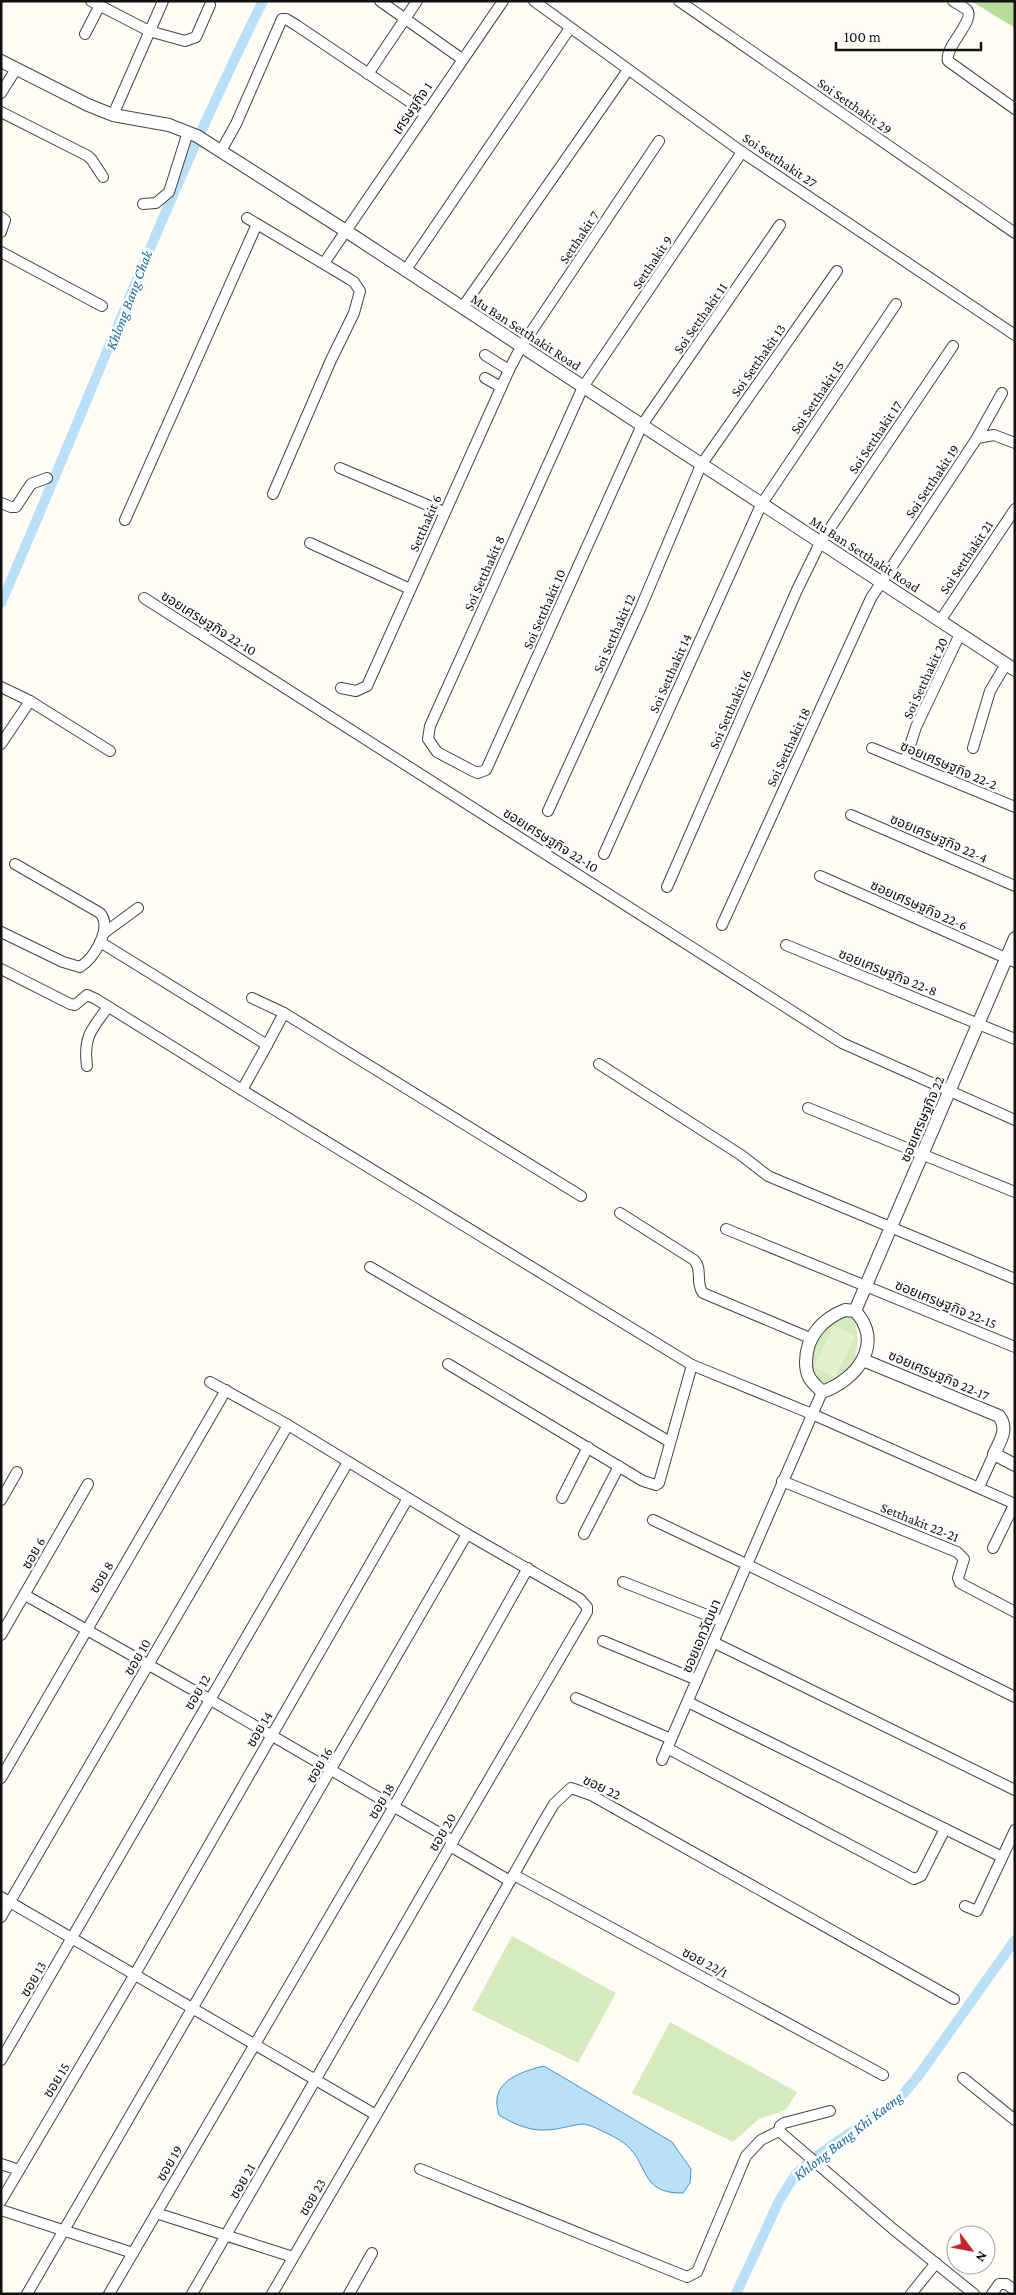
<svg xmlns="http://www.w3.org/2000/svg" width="1016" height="2295" font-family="'Crimson Pro','Noto Sans Thai',serif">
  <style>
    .green { fill: #d5ebbd }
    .forest { fill: #b9dc9c }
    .pitch { fill: #e6f2cf }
    .water { fill: #b9e0f7; stroke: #3f96cf }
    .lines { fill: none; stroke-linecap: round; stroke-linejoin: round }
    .canal { stroke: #b9e0f7; stroke-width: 10 }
    .minor-casing { stroke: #444; stroke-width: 12 }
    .tertiary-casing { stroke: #444; stroke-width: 14 }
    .minor { stroke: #fff; stroke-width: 10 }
    .tertiary { stroke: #fff; stroke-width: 12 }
    .labels { text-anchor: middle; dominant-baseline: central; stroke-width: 5; stroke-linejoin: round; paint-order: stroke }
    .street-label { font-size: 14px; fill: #111; stroke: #fff }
    .water-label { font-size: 15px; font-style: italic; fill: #1768a6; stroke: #fff }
  </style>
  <rect width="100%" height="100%" fill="#fffdf5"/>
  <g class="green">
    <path d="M852,1315C865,1341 856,1382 822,1384C809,1365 806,1350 823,1332C834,1320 836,1318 852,1315Z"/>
    <polygon points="512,1936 616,1993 578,2063 472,2010"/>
    <polygon points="670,2022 797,2092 786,2110 759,2119 733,2142 632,2093"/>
  </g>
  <polygon class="forest" points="971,1 1015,1 1015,28"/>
  <polygon class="pitch" points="834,1326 855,1336 835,1377 814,1367"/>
  <path class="water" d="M544,2066L672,2142L691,2169L690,2183L683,2193C637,2194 651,2161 621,2141C615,2137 590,2124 583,2124C571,2125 558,2130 545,2130C529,2131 512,2123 499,2115C498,2110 496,2104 497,2099C499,2078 527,2070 544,2066Z"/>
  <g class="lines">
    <g class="canal">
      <path d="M1,603C89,402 165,197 263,1"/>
      <polyline points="736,2294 779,2201 795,2175 812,2159 899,2099 919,2075 1015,1940"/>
    </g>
    <defs>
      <g id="minor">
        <polyline points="91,1 149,31 185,41 196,37 210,5"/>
        <polyline points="380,1 462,59"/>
        <polyline points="534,1 742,152 1015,335"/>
        <polyline points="679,1 1015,233"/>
        <path d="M953,1C957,4 964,7 967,10C976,20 944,47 948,61L1015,109"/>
        <polyline points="85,34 100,5"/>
        <polyline points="368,74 417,1"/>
        <polyline points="1,93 16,69"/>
        <polyline points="1,112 88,156 92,160 103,177"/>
        <polyline points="113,115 163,1"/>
        <polyline points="221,151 236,124 282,19 286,19 296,25 425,112"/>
        <polyline points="742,152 583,387 430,726 428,739 437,752 473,771 478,773 486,770 642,425 780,225"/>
        <polyline points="143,204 156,203 169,192 188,132"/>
        <polyline points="1,217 5,220 1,232"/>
        <polyline points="257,224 346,277 354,282 360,291 354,313 331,360 273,494"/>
        <polyline points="1,252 102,306"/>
        <polyline points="324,263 503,1"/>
        <polyline points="405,271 570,28"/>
        <polyline points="462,308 628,70"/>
        <polyline points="485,355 509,370"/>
        <polyline points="485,378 501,387"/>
        <polyline points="977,438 994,435 1015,443"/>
        <polyline points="340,468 444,512"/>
        <polyline points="1,503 11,507 16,507 31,484 47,478"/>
        <polyline points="125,520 257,224 247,218"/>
        <polyline points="310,543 410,589"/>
        <polyline points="144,598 842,1043 1015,1120"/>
        <polyline points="940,621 1015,509"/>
        <polyline points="1,687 30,701 110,751"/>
        <polyline points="341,688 356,691 367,686 509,370 521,347 659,141"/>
        <polyline points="1,744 30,701"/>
        <polyline points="872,748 1015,807"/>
        <polyline points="973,748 990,691 1006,664"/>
        <polyline points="905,761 916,727 960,634"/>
        <polyline points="548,811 641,607 701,465 837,271"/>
        <polyline points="851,815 1015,886"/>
        <polyline points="604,854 761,505 896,304"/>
        <polyline points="820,876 1015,962"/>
        <polyline points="667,887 797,590 820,543 953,346"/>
        <polyline points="722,925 871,598 977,438 1002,393"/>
        <path d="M1,932L63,962L80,967C94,958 113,928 100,913L15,864"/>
        <polyline points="104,933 138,908"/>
        <polyline points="100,942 267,1045 242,1090"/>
        <polyline points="786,945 1015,1039"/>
        <polyline points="1,969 70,1004 75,1005 87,995 96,999 242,1090 692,1365 812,1414 1015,1504"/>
        <polyline points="252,998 284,1013"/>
        <polyline points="267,1045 284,1013 581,1196"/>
        <polyline points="599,1064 741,1155 768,1176 1015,1279"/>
        <path d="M87,1066C83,1036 92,1029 108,1007"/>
        <polyline points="808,1108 1015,1192"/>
        <path d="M620,1213L694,1260C703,1269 695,1283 703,1293L810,1338"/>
        <polyline points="726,1229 1015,1347"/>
        <polyline points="370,1267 670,1442"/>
        <polyline points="448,1364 643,1481 656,1485 659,1483 692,1365"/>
        <polyline points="782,1481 957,1552 964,1559 958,1578 960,1583 1015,1612"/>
        <polyline points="979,1487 994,1454"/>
        <polyline points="562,1498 588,1447"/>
        <polyline points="1,1500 17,1472"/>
        <polyline points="653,1520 748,1565 1015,1697"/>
        <polyline points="584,1534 619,1466"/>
        <polyline points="993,1548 1015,1503"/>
        <polyline points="623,1582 722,1621"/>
        <polyline points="25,1595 209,1699 453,1841"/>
        <polyline points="1,1635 88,1484"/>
        <polyline points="603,1641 697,1680"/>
        <polyline points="713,1642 1015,1790"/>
        <polyline points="576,1698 671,1739"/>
        <polyline points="688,1702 1002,1857"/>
        <polyline points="667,1748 914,1879 921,1876 945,1829"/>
        <polyline points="662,1760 822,1392"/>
        <polyline points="1,1778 226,1390"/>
        <polyline points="450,1846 510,1881"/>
        <polyline points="514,1875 883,2075"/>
        <polyline points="1,1897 376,2115"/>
        <polyline points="965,1906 977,1911 1015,1830"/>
        <polyline points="1,1917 288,1425"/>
        <polyline points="1,2060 348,1462"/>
        <polyline points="963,2078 1015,2120"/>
        <polyline points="830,2111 784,2123 780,2126 779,2131 893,2229 974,2294"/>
        <polyline points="1,2164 19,2170"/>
        <polyline points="420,2169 687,2277 697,2272 746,2156 761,2140 779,2131"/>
        <polyline points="1,2201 135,1974 408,1498"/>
        <polyline points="1,2210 133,2253"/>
        <polyline points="156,2213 293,2257"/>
        <polyline points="27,2294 467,1534"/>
        <polyline points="109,2294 393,1808 528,1568"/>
        <polyline points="192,2294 453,1841 587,1612 587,1607 580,1599 467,1534 288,1425 210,1382"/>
        <polyline points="272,2294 442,2002 541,1826 554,1804 571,1788 591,1795 954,1999"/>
        <polyline points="349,2294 372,2253"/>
        <polyline points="911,2294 936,2263"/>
        <polyline points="992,2294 999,2284 1006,2284 1015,2290"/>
      </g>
      <g id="tertiary">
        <polyline points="1,61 88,105 113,115 169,125 197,136 346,231 1015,670"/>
        <path d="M845,1310L855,1311C885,1343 857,1380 822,1392C818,1387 812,1383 809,1377C807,1373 806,1367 806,1362C806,1337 822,1319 845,1310Z"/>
        <polyline points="855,1311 1015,938"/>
        <path d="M863,1360L999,1416C1009,1429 1000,1441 994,1454L1015,1465"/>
      </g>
    </defs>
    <use href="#minor" class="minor-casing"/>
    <use href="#tertiary" class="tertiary-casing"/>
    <use href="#minor" class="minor"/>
    <use href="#tertiary" class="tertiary"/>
  </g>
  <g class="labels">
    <g class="street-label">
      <text transform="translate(855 106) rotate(35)">Soi Setthakit 29</text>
      <text transform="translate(412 108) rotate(-56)">เศรษฐกิจ 1</text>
      <text transform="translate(780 160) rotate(34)">Soi Setthakit 27</text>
      <text transform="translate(579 237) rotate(-56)">Setthakit 7</text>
      <text transform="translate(652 262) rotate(-56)">Setthakit 9</text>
      <text transform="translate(700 318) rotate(-55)">Soi Setthakit 11</text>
      <text transform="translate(526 332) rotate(33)">Mu Ban Setthakit Road</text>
      <text transform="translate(758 360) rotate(-55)">Soi Setthakit 13</text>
      <text transform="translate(817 397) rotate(-56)">Soi Setthakit 15</text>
      <text transform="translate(875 437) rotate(-56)">Soi Setthakit 17</text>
      <text transform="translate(932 481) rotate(-56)">Soi Setthakit 19</text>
      <text transform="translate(425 523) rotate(-66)">Setthakit 6</text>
      <text transform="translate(865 554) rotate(33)">Mu Ban Setthakit Road</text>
      <text transform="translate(966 557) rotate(-56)">Soi Setthakit 21</text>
      <text transform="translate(484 573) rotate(-66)">Soi Setthakit 8</text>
      <text transform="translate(544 609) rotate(-66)">Soi Setthakit 10</text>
      <text transform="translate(209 623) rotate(32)">ซอยเศรษฐกิจ 22-10</text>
      <text transform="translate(614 633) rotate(-66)">Soi Setthakit 12</text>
      <text transform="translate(670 673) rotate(-66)">Soi Setthakit 14</text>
      <text transform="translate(925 678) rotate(-65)">Soi Setthakit 20</text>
      <text transform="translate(730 709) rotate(-66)">Soi Setthakit 16</text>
      <text transform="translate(788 747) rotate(-65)">Soi Setthakit 18</text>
      <text transform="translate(949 765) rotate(23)">ซอยเศรษฐกิจ 22-2</text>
      <text transform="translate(939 838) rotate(23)">ซอยเศรษฐกิจ 22-4</text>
      <text transform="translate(551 840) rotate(32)">ซอยเศรษฐกิจ 22-10</text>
      <text transform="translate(919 905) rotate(24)">ซอยเศรษฐกิจ 22-6</text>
      <text transform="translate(888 972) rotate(22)">ซอยเศรษฐกิจ 22-8</text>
      <text transform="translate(922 1119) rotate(-67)">ซอยเศรษฐกิจ 22</text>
      <text transform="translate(946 1304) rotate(22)">ซอยเศรษฐกิจ 22-15</text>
      <text transform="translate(939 1375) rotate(23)">ซอยเศรษฐกิจ 22-17</text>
      <text transform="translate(920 1522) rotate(22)">Setthakit 22-21</text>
      <text transform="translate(33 1553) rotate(-61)">ซอย 6</text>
      <text transform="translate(101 1577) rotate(-60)">ซอย 8</text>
      <text transform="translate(701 1636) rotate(-67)">ซอยเอกวัฒนา</text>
      <text transform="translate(137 1657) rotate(-60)">ซอย 10</text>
      <text transform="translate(197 1692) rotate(-60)">ซอย 12</text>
      <text transform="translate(259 1729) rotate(-60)">ซอย 14</text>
      <text transform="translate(319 1765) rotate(-60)">ซอย 16</text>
      <text transform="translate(602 1787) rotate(25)">ซอย 22</text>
      <text transform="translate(381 1801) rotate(-60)">ซอย 18</text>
      <text transform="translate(442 1832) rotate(-60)">ซอย 20</text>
      <text transform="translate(705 1962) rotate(28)">ซอย 22/1</text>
      <text transform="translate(33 1979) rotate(-60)">ซอย 13</text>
      <text transform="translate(56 2080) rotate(-59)">ซอย 15</text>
      <text transform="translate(169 2163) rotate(-60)">ซอย 19</text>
      <text transform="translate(242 2181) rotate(-60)">ซอย 21</text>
      <text transform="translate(312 2197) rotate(-60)">ซอย 23</text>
    </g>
    <g class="water-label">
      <text transform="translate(129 300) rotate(-69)">Khlong Bang Chak</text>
      <text transform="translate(848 2136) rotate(-38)">Khlong Bang Khi Kaeng</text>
    </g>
  </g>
  <rect width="1016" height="2295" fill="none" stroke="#111111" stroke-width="5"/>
  <g transform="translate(971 2250) rotate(122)"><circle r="24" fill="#ffffff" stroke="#a0a0a0"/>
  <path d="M0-4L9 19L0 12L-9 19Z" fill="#c4262e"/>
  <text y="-8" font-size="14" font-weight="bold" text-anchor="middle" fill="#111111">N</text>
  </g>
  <path d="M836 42v8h145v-8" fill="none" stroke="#111111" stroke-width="2.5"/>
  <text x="844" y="42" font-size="15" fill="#111111" stroke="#ffffff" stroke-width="4" paint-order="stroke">100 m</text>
</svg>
